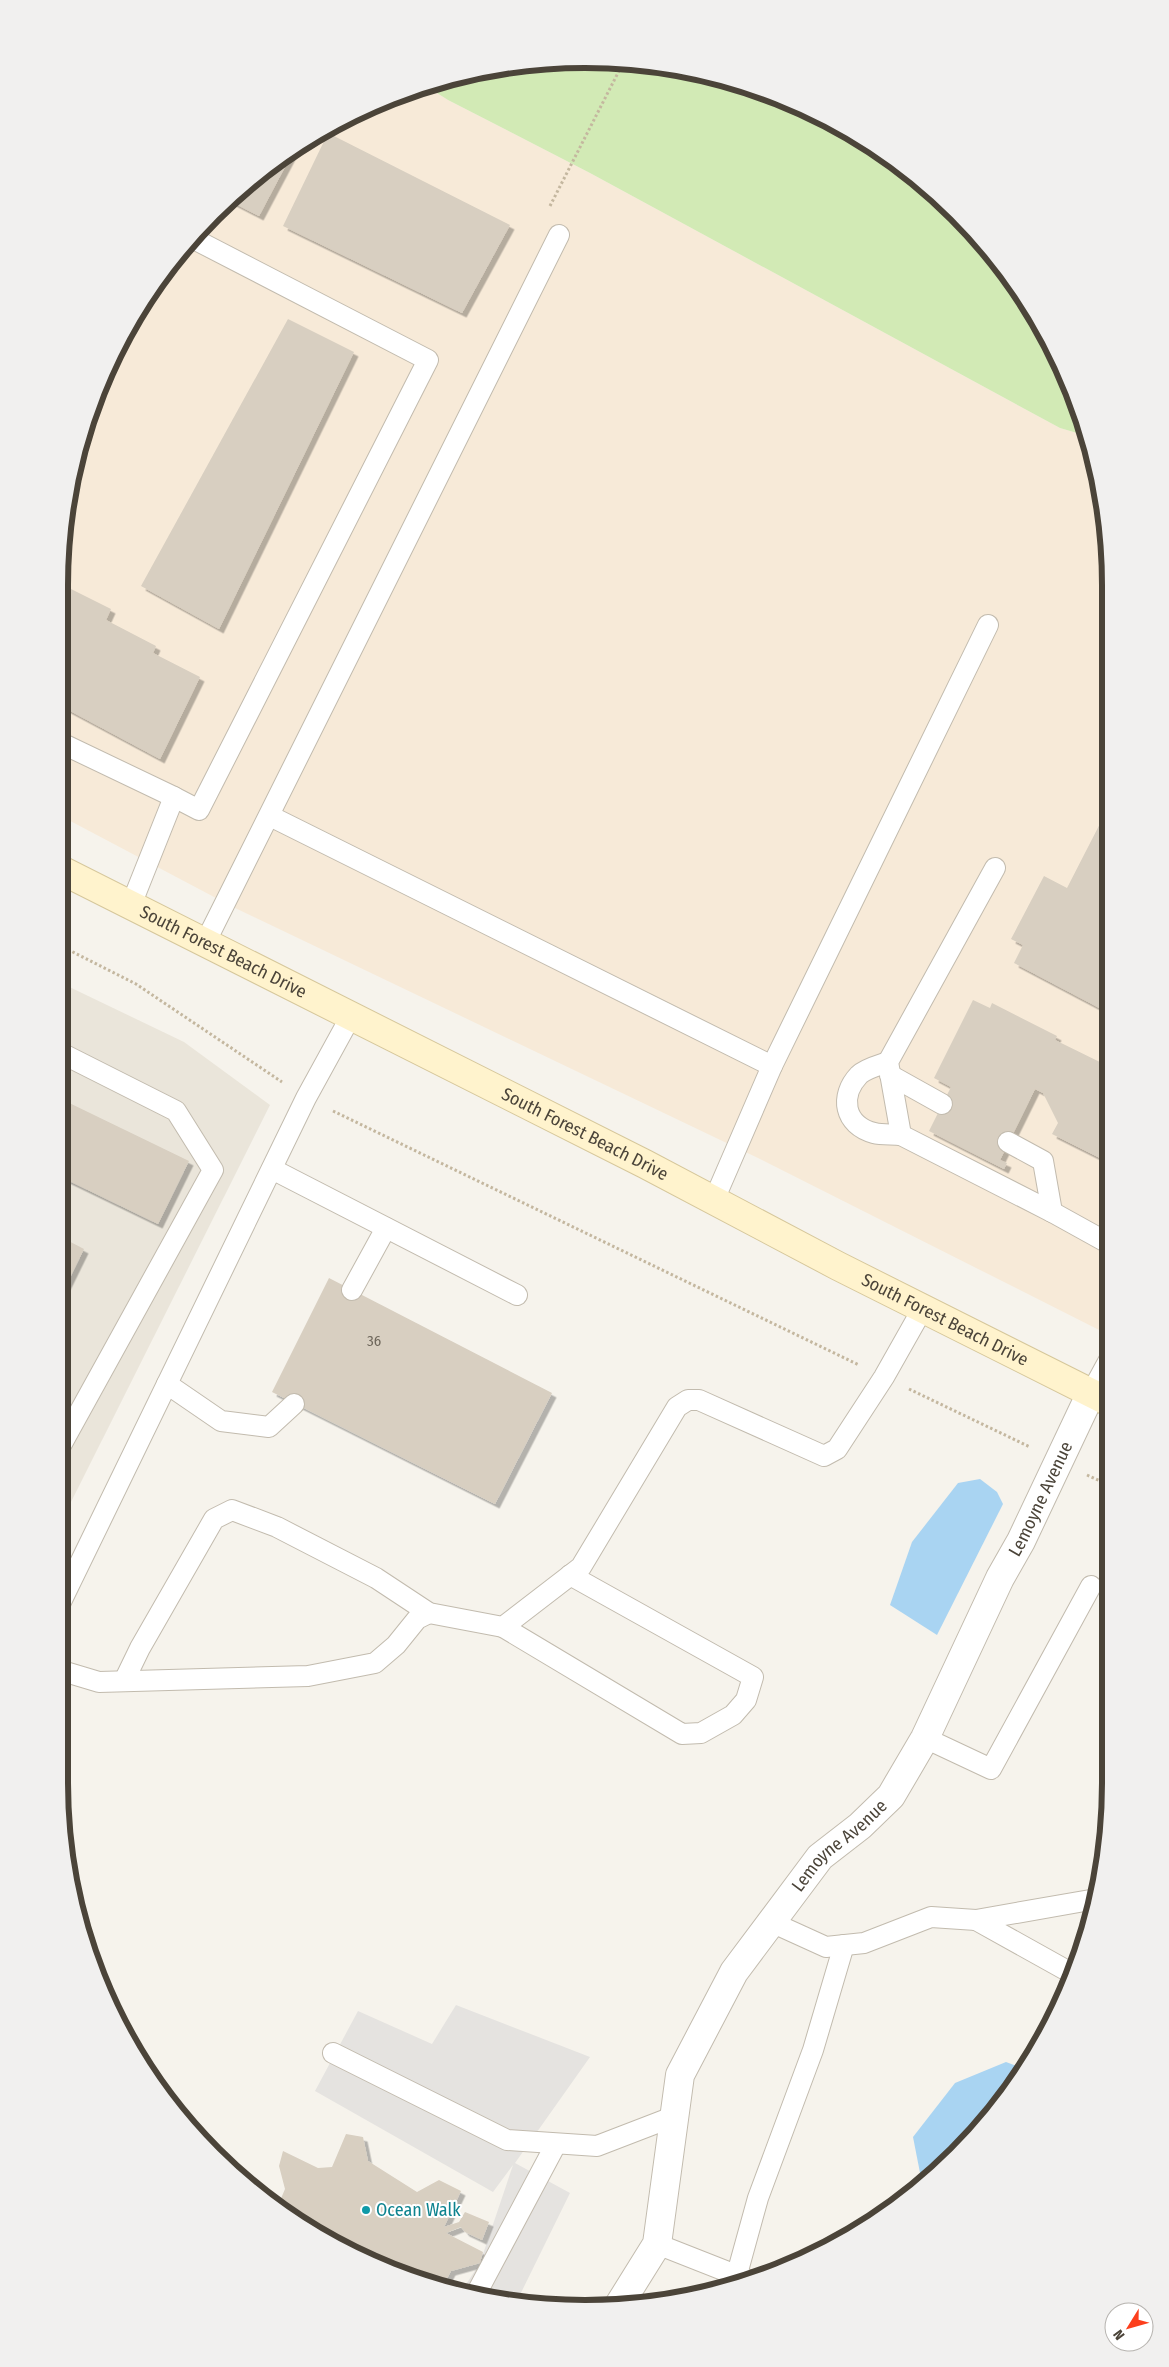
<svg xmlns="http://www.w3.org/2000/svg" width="1169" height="2367" font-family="'Fira Sans Condensed',sans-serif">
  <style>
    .residential { fill: #eae5da }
    .commercial { fill: #f7ead8 }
    .green { fill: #d2eab5 }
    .parking { fill: #e5e3e0 }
    .water { fill: #a9d4f2 }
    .building { fill: #d8cfc1; filter: url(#shadow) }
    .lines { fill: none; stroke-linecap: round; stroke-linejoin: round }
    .lane-casing { stroke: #c2bbae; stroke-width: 22 }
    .street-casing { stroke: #c2bbae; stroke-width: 30 }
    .secondary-casing { stroke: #d6c79b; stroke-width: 30 }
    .path { stroke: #c4b79f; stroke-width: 3; stroke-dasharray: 2.5 2.5; stroke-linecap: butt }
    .lane { stroke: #fff; stroke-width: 20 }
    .street { stroke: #fff; stroke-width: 28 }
    .secondary { stroke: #fff3cd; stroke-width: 28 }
    .culture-dot { fill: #0f9aa8; stroke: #fff; stroke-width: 2 }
    .labels { text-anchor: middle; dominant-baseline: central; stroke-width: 4; stroke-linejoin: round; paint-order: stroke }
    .number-label { font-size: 15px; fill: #6e675b }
    .street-label { font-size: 18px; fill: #4b4439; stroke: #fff }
    .culture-label { font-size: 18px; fill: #0d838f; stroke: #fff; text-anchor: start }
    .rim { fill: none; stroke: #4b4439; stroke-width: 6 }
  </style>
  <defs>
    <filter id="shadow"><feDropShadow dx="4.5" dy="4.5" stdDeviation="0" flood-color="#0004"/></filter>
  </defs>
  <rect width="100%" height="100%" fill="#f6f3ec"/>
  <polygon class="residential" points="59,982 184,1042 270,1105 59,1526"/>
  <polygon class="commercial" points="426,86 448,100 590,173 1060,428 1084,435 1106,516 1109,1335 758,1158 233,907 59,815 59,584 69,482 99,383 148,292 213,213 293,147 384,99"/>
  <polygon class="green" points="585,59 687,69 786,99 904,167 1001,264 1070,383 1084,435 1060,428 590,173 448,100 426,86 482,69"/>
  <polygon class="parking" points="456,2005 590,2057 515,2163 570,2193 516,2303 482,2298 461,2292 480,2263 513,2165 493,2192 315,2091 358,2011 432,2044"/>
  <g class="water">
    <polygon points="980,1479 997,1492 1003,1504 937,1635 890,1605 912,1542 958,1483"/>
    <polygon points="1006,2062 1025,2069 1022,2074 980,2129 922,2183 913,2137 955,2083"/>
  </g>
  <g class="building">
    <polygon points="328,133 510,225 462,313 283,226"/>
    <polygon points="296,146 259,216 228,200 293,147"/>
    <polygon points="288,319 354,352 219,629 141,586"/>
    <polygon points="1106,567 1106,584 1099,580"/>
    <polygon points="59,583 111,609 106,620 156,646 153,653 200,677 160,759 59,705"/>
    <polygon points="1107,810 1107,1012 1014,963 1023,945 1011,939 1044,876 1067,888"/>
    <polygon points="973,1000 990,1008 992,1003 1057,1036 1055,1040 1108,1066 1108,1162 1052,1134 1058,1123 1043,1093 1035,1089 1000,1160 1007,1163 1004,1169 929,1131 951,1087 934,1078"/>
    <polygon points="59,1098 189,1161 158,1224 59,1176"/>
    <polygon points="59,1236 84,1249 59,1300"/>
    <polygon points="329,1278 552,1393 495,1504 272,1392"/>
    <polygon points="346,2134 363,2137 368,2161 417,2192 439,2180 461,2191 444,2227 459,2222 465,2212 489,2222 482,2240 465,2232 461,2227 446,2233 483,2252 480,2263 451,2271 443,2286 383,2268 293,2220 277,2208 285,2189 279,2166 283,2151 318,2168 332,2167"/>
  </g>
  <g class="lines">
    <defs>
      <g id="lane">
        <polyline points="59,742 174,797 131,905"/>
        <polyline points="174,797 199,810 428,360 192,238"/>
        <polyline points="270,816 772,1066 988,625"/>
        <polyline points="995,868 888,1062 901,1135 1052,1212 1108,1243"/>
        <polyline points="205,943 559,235"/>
        <path d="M888,1062C880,1065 866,1068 859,1075C839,1096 844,1125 874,1133C882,1135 892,1134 901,1135"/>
        <polyline points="890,1075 942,1104"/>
        <polyline points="1008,1142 1043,1161 1052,1212"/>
        <polyline points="272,1169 517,1295"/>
        <polyline points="714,1200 772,1066"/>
        <polyline points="352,1290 386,1228"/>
        <polyline points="167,1384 221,1421 269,1427 294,1404"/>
        <polyline points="1091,1393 1109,1360"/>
        <polyline points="59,1449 213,1170 176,1111 59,1052"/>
        <polyline points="59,1606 306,1098 351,1016"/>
        <polyline points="503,1627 682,1734 701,1733 733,1715 746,1700 753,1677 570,1575"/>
        <polyline points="59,1670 99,1682 308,1676 375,1663 396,1645 417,1619 429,1613"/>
        <polyline points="124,1681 140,1648 214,1519 232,1510 277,1527 376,1578 429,1613 503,1627 581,1567 677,1407 688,1400 699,1400 824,1456 837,1449 884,1377 923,1308"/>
        <polyline points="925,1738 991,1769 1091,1586"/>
        <polyline points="976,1920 1073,1974"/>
        <polyline points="771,1922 826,1947 864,1943 931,1917 976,1920 1096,1899"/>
        <polyline points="333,2053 507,2140 597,2146 675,2116"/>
        <polyline points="657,2244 751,2281"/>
        <polyline points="734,2285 758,2198 813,2050 844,1945"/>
        <polyline points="475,2296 556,2144"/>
      </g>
      <g id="street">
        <path id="s1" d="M619,2305L657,2244L680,2075L734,1972L820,1857L860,1826L891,1796L925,1738L1000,1578L1021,1541L1091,1393"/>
      </g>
      <g id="secondary">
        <path id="s2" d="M59,869L645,1164L838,1266L1109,1402"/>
      </g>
    </defs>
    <use href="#lane" class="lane-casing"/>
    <use href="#street" class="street-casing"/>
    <use href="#secondary" class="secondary-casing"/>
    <g class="path">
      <polyline points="550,206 623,63"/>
      <polyline points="59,945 136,984 282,1082"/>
      <polyline points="333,1111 859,1365"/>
      <polyline points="909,1389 1030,1447"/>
      <polyline points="1087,1475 1109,1485"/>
    </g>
    <use href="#lane" class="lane"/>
    <use href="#street" class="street"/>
    <use href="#secondary" class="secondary"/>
  </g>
  <circle class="culture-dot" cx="366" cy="2210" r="5"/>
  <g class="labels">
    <g class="number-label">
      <text x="374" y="1341">36</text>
    </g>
    <g class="street-label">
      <text stroke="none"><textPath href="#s2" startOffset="184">South Forest Beach Drive</textPath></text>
      <text stroke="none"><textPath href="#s2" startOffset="589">South Forest Beach Drive</textPath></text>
      <text stroke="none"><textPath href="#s2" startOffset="994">South Forest Beach Drive</textPath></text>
      <text stroke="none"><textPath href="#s1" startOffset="929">Lemoyne Avenue</textPath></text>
      <text stroke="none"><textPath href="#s1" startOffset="524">Lemoyne Avenue</textPath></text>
    </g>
    <g class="culture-label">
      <text x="376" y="2210">Ocean Walk</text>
    </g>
  </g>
  <path d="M0 0H1169V2367H0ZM585 68H585A517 517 0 0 1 1102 585V1783A517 517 0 0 1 585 2300H585A517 517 0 0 1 68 1783V585A517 517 0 0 1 585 68Z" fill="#f1f0ef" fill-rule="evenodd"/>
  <path class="rim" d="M585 68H585A517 517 0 0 1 1102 585V1783A517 517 0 0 1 585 2300H585A517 517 0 0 1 68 1783V585A517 517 0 0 1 585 68Z"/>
  <g transform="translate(1129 2327) rotate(233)"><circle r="24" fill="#ffffff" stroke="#b7b4b0"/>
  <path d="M0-4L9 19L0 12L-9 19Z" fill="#fc3f1d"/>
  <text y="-8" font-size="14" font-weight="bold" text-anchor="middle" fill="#4b4439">N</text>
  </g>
</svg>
